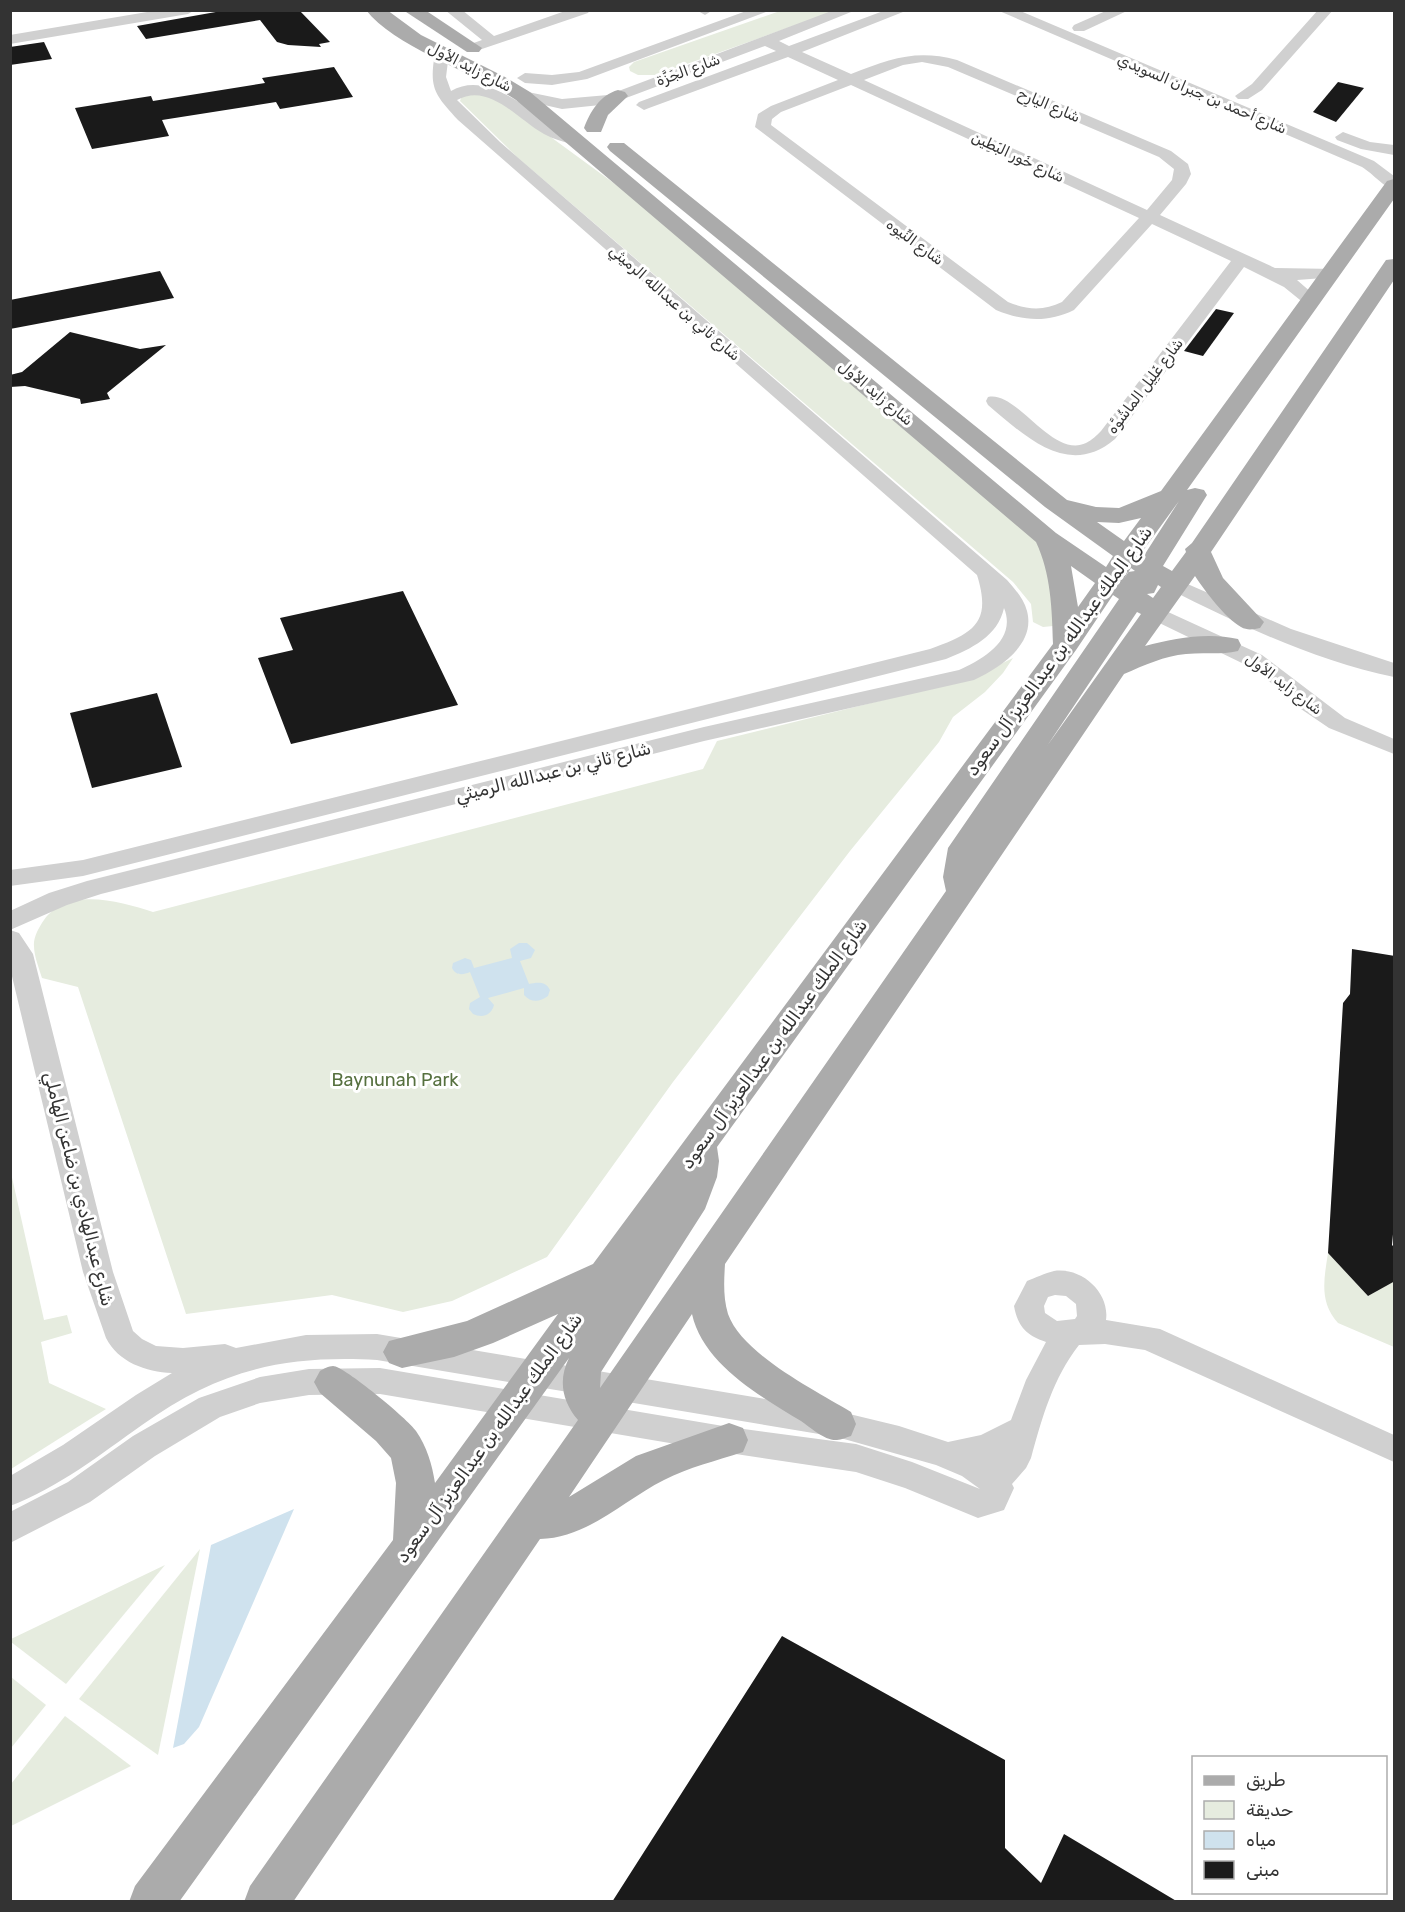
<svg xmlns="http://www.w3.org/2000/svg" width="1405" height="1912" font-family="Rubik,Vazirmatn,sans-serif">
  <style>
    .green { fill: #e6ecdf }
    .water { fill: #cfe2ee }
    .building { fill: #1a1a1a }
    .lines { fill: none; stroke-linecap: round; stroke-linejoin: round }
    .minor { fill: #d0d0d0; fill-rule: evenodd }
    .major { fill: #ababab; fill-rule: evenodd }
    .labels { text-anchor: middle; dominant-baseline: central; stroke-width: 6; stroke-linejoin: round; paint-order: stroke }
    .far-street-label { font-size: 15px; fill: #333; stroke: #fff }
    .street-label { font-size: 18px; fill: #333; stroke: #fff }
    .park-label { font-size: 18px; fill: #56703f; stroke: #fff }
  </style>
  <rect width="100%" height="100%" fill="#fff"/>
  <g class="green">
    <polygon points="780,11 835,11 656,75 638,75 630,71 629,67 634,62"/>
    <polygon points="492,94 656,214 1042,546 1050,571 1053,626 1043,627 1033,622 1031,604 1013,582 517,157 460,101 462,95"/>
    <path d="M1013,658L1003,673L985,692L953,717L939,742L850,851L673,1082L547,1257L452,1301L403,1312L332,1295L186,1314L78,987L42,978C39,968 34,956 34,946C33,938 39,927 44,920C69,886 120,902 153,912L703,769L717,741L972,678Z"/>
    <polygon points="11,1173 44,1320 67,1315 72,1333 41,1342 49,1383 106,1409 11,1469"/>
    <path d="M1328,1253L1368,1296L1394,1281V1347L1338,1323C1319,1302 1324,1279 1328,1253Z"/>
    <polygon points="200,1549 158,1755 79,1699"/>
    <polygon points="165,1565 66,1684 11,1642 11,1639"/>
    <polygon points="11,1677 46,1705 11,1748"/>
    <polygon points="65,1716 131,1766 11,1826 11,1784"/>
  </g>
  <g class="water">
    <path d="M519,943H527L535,950L531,958L520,961L529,984C537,982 546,981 550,990L548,996C540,1002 531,1003 524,995V988L488,998L494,1005C491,1016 482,1018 473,1014L469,1009L470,1003L480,997L470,972C463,975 456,976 452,968L453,963L465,958L471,960L474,968L512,958L510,949Z"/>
    <polygon points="294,1509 199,1727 184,1744 173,1748 211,1545"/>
  </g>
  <g class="building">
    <polygon points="227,10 299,10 330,42 319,44 321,47 288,45 277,42 260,20 146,39 137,26"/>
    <polygon points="44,42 52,59 10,65 10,47"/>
    <polygon points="334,67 353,97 280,109 276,102 162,120 169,136 92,149 75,108 151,96 153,101 265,83 262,78"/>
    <polygon points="1338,82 1364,88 1336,122 1313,112"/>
    <polygon points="160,271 174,298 10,329 10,300"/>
    <polygon points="1216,309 1234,313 1203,356 1184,351"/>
    <polygon points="70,332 140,349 166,345 107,393 110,399 81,404 80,399 25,386 10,387 10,375 22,372"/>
    <polygon points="403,591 458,705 291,744 258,658 293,650 280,618"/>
    <polygon points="157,693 182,767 92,788 70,713"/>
    <polygon points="1352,949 1395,956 1395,1213 1392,1245 1395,1248 1395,1281 1368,1296 1328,1253 1343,1003 1350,994"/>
    <polygon points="782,1636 1005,1760 1005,1848 1041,1883 1064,1834 1178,1902 612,1902"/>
  </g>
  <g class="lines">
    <g class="minor">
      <polygon points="159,10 195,10 188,14 10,44 10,35"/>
      <polygon points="445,10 462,10 494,36 568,10 590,10 588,13 473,52 466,48 468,45 482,40"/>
      <polygon points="713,10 705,15 698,11 698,10"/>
      <polygon points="749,10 771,10 587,79 552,85 525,83 517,78 525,73 552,75 579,72"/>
      <path d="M834,10H856L779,41L789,46L886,10H908L802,52L851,74C891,59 915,49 957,60L1171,151L1188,164L1191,174L1186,184L1160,215L1275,268L1337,269L1340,273L1337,277L1297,280L1320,300L1317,304H1305L1284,287L1244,267L1115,439C1068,479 1025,436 988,405L986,401L988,397C1017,390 1052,459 1086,443C1092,440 1097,435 1101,431L1231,261L1152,224L1074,310C1048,323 1022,321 996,310L755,127L758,114L771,106L838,80L788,57L649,108L644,110L636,105L639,102L776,51L765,46L610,104L562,109L518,99L515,96L523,91L562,99L608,95ZM922,62L948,67L1159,157L1174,169L1172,180L1147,210L864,80L903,65ZM851,85L1139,218L1062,302C1044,311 1027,310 1008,302L771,125L772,119L781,112Z"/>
      <path d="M997,10H1018L1374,161L1394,176V190C1385,188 1372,173 1362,167Z"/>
      <polygon points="1108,10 1129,10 1084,31 1074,31 1072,28 1074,25"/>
      <polygon points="1318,10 1333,10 1262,90 1248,99 1238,99 1235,96 1252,84"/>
      <path d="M442,49L449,53L446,77L451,91C494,66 539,126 581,137L583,140L575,145C564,142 553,139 544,134C517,119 489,82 457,100L500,142L1007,580C1015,589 1024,599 1027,611C1036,645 999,668 974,680L704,741L101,894L67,905L10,930V911L49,893L87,881L704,727L959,670C983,659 1017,640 1004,608C998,636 971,649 946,659L83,876L10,886V870L83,860L930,649C974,633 992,623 977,575L458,120C434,94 429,88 435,53Z"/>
      <polygon points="1343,132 1370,142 1394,145 1394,155 1361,149 1337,140 1335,137"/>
      <path d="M1176,579L1291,629L1394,663V677C1316,661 1240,625 1169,589L1165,585L1169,581Z"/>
      <polygon points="1155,606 1262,655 1345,718 1394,739 1394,754 1329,728 1301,709 1274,685 1246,665 1147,617 1144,612 1147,607"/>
      <path d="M10,930L19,933L33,954L113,1272L133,1331L142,1339L156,1346L183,1348L225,1344L236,1348L306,1335L377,1334L837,1411L899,1426L948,1442L981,1435L1011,1420L1026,1380L1046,1342C1026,1335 1018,1327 1014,1306L1027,1281C1035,1278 1045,1273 1054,1271C1082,1267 1110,1293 1106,1320L1160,1329L1394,1435V1462L1145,1350L1105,1344L1079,1345C1053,1378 1042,1418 1031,1458L1026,1468L1012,1484L1014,1488L1004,1510L978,1518L905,1488L856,1472L729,1453L380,1394L309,1395L260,1403L220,1417L155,1456L90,1502L10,1543V1512L68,1482L133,1436L199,1398L260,1377L309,1369L380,1368L729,1427L856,1444L912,1462L980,1489L962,1476L936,1465L837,1437L377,1360C283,1355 219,1370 142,1425C101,1454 58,1488 10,1506V1476L63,1445L136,1395L172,1373C146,1372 118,1362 106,1338L83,1272L10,968ZM1055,1295L1066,1296L1076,1304L1077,1316L1075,1319L1057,1321L1045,1313L1044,1306L1048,1297Z"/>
    </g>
    <g class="major">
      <path d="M366,10H387L421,35L505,77L530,92L1056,533L1106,567L1113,556L1045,507L610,151L607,147L610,143H624L1067,500L1096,507L1119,508L1161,491L1387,181L1394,179V199L1187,490L1195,488L1204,490L1207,495L1163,566L1172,571L1186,552L1185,549L1192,543L1386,260L1394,259V280L1211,552L1223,578L1264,622L1260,628C1254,629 1248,631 1241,627C1225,618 1205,591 1195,576L1145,646C1174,638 1208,632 1238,639L1241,645L1238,651C1221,655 1203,652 1186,654C1164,656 1145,665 1124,674L725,1264C724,1281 723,1297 728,1314C742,1354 816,1391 851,1412L856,1424L851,1436C847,1437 841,1440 837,1440C825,1441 810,1427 801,1421C760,1396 703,1364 692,1314L569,1497L636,1456L729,1423L743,1428L748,1440L743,1452C716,1461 689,1467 664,1480C624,1500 588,1538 540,1539L293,1902H244L250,1886L578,1420C562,1401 558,1380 569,1358L179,1902H129L135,1886L393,1540L396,1483L391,1458L376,1441L320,1393L314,1382L320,1371C323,1369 329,1366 333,1366C344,1366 409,1420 416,1431C427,1447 432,1464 435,1483L558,1314L493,1343L454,1357L402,1368L389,1363L383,1352L389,1341L467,1321L593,1264L1053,644C1052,609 1051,574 1036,542L516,100C476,73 394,47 366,10ZM1179,501L1145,554L1142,552ZM1141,518L1124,541L1097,522L1119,523ZM1071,566L1095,583L1078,607ZM1131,568L1135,571L1128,572L1124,579ZM1158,585L1161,587L1153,598L1147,594L1154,593ZM1113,595L1119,599L948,848L943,877L946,891L600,1388L601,1372L705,1209L717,1177L719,1161L717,1147L1076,650ZM1137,612L1141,614L1047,746Z"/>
      <polygon points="403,10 425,10 482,48 479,52 467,52"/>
      <path d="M618,90L625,92L628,96L608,115L601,132H587L584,128C590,112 600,95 618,90Z"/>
    </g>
  </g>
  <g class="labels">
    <g class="far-street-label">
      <text transform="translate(470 67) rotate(27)">شارع زايد الأول</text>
      <text transform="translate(688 70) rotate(-20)">شارع الجَزَّة</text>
      <text transform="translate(1202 94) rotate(23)">شارع أحمد بن جبران السويدي</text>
      <text transform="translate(1049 105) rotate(23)">شارع اليارِح</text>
      <text transform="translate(1018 157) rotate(25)">شارع خَور البَطِين</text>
      <text transform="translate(915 242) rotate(36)">شارع النِّيوه</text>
      <text transform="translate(675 303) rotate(41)">شارع ثاني بن عبدالله الرميثي</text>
      <text transform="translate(1145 386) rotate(-53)">شارع غَلِيل الماشُوَّه</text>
      <text transform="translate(876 393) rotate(40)">شارع زايد الأول</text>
      <text transform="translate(1284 684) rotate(37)">شارع زايد الأول</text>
    </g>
    <g class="street-label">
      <text transform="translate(1059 651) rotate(-54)">شارع الملك عبدالله بن عبدالعزيز آل سعود</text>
      <text transform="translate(553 772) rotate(-14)">شارع ثاني بن عبدالله الرميثي</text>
      <text transform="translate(774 1044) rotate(-54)">شارع الملك عبدالله بن عبدالعزيز آل سعود</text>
      <text transform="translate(79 1189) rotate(76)">شارع عبدالهادي بن ضاعن الهاملي</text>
      <text transform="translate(489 1438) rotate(-54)">شارع الملك عبدالله بن عبدالعزيز آل سعود</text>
    </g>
    <g class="park-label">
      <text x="395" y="1080">Baynunah Park</text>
    </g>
  </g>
  <rect width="1405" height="1912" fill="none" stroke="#333333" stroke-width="24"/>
  <rect x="1192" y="1756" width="195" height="138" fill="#ffffff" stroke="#adadad" stroke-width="1.5"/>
  <rect x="1204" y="1776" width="30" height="9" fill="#ababab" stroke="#adadad" stroke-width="1.5"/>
  <text x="1246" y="1786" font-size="18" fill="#333333">طريق</text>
  <rect x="1204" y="1801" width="30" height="18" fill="#e6ecdf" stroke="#adadad" stroke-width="1.5"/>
  <text x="1246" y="1816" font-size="18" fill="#333333">حديقة</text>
  <rect x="1204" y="1831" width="30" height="18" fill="#cfe2ee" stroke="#adadad" stroke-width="1.5"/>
  <text x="1246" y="1846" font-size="18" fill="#333333">مياه</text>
  <rect x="1204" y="1861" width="30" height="18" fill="#1a1a1a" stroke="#adadad" stroke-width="1.5"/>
  <text x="1246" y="1876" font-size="18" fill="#333333">مبنى</text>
</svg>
